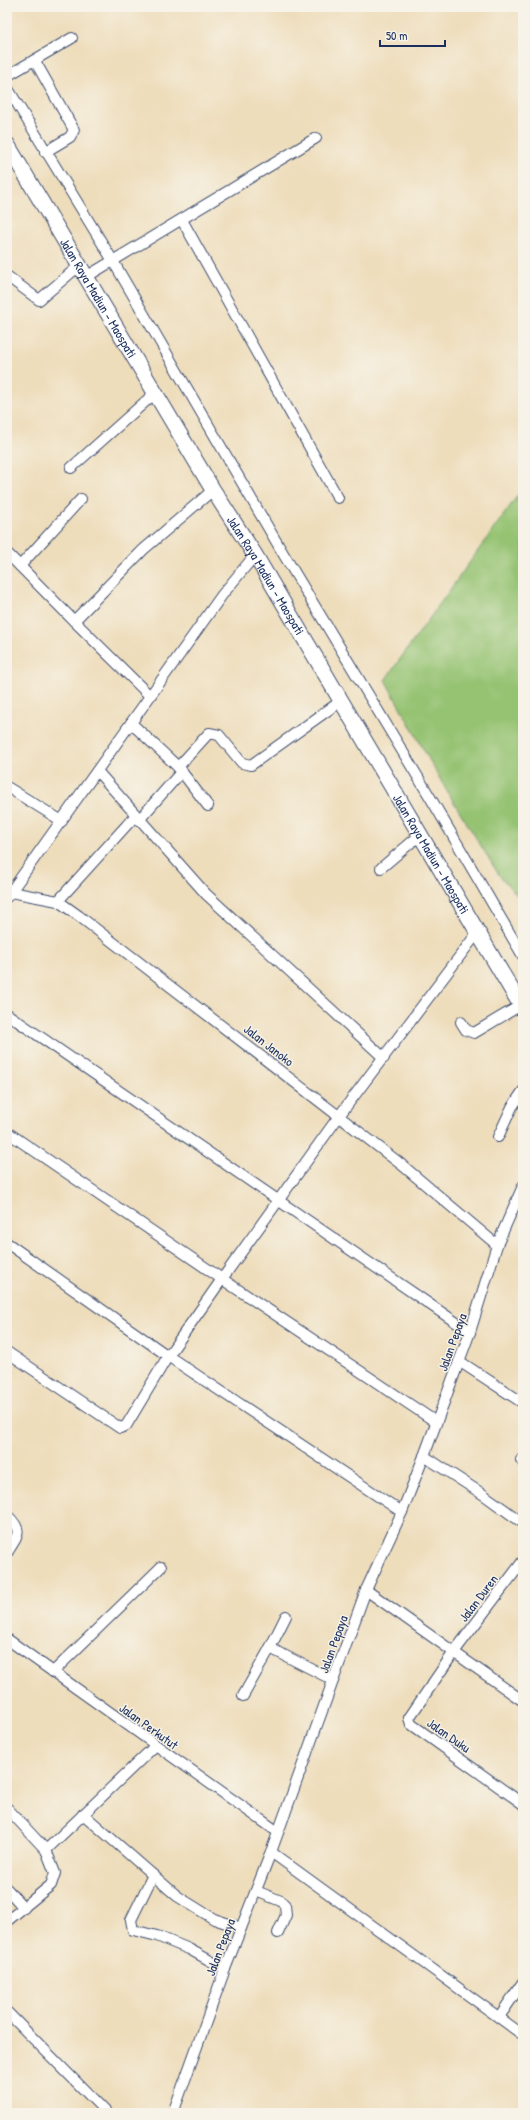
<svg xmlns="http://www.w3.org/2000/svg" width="530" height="2120" font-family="'Patrick Hand',sans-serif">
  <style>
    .grass { fill: #95c372; stroke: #587968 }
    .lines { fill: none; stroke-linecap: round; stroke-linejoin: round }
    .minor-casing { stroke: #3b496c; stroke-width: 12 }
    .highway-casing { stroke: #3b496c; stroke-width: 17 }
    .minor { stroke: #fff; stroke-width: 10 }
    .highway { stroke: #fff; stroke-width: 15 }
    .labels { text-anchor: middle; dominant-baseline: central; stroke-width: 3; stroke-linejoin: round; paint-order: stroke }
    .street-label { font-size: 13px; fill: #1b2f5e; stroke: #f7f3e8 }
  </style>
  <rect width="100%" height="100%" fill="#f7f3e8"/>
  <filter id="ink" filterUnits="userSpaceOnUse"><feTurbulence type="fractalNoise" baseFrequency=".025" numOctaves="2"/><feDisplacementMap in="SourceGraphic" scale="8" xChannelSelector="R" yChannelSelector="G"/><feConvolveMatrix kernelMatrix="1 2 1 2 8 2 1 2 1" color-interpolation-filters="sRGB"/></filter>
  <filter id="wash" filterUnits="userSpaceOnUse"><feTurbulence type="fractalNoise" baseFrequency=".012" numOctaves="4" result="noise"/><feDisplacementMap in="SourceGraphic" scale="16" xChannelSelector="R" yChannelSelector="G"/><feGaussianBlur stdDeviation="0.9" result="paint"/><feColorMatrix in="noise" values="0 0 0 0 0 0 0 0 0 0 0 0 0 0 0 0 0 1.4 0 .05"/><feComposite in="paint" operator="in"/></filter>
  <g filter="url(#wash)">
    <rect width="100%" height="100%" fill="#edb"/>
    <polygon class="grass" points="523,488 523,902 499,875 445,788 385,680"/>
  </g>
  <g filter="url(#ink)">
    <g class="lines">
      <defs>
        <g id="minor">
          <polyline points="35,61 74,130 70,137 45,152"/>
          <polyline points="7,76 72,38"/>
          <polyline points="7,87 113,261 284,555 430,797 523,956"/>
          <polyline points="182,220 338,498"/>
          <polyline points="7,276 39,300 80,265"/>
          <polyline points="86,277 316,138"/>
          <polyline points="71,468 155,393"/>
          <polyline points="7,553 74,621 143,550 213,490"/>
          <polyline points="20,566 81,499"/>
          <polyline points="74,621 150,696"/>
          <polyline points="131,723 178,767"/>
          <polyline points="97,771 206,894 384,1058"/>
          <polyline points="7,787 62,821"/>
          <polyline points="208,806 178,767 209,733 219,735 242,763 251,765 341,701"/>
          <polyline points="139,820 182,771"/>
          <polyline points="381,868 420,835"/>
          <polyline points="11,892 58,901 79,916 402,1165 497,1245"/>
          <polyline points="7,897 222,595 255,555"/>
          <polyline points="58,901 135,816"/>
          <polyline points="7,1014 470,1332"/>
          <polyline points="461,1022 466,1030 474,1033 521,1005"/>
          <polyline points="7,1132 222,1279 436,1422"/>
          <polyline points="498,1137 512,1107 523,1091"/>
          <polyline points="7,1243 168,1356 402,1512"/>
          <polyline points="7,1352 120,1428 126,1426 168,1356 222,1279 339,1116 478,932"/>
          <polyline points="459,1361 523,1403"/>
          <polyline points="424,1456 484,1495 523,1523"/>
          <polyline points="521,1460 523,1462"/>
          <path d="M7,1515C24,1531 18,1535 7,1553"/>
          <polyline points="523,1561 454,1652 409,1718 411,1724 523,1804"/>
          <polyline points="366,1590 523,1701"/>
          <polyline points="7,1639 278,1832"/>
          <polyline points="270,1648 286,1616"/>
          <polyline points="53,1672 161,1567"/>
          <polyline points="243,1696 270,1648 333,1680"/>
          <polyline points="7,1808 46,1850 55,1873 51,1885 7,1921"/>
          <polyline points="83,1814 177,1896 214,1919 241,1928"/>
          <polyline points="46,1850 155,1746"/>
          <polyline points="271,1852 523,2035"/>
          <polyline points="153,1875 131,1920 133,1930 157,1936 189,1949 225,1969"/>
          <polyline points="7,1889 24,1908"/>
          <polyline points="256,1891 281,1901 285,1905 286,1915 278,1933"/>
          <polyline points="7,2012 107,2113"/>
          <polyline points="499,2017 523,1982"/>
          <polyline points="173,2113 225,1969 271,1852 366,1590 402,1512 424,1456 470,1332 497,1245 523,1186"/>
        </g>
        <g id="highway">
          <path id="s1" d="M7,144L213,490L255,555L523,1009"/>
        </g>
      </defs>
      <use href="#minor" class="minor-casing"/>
      <use href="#highway" class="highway-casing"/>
      <use href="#minor" class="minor"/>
      <use href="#highway" class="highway"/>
    </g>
  </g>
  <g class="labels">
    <g class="street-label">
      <text stroke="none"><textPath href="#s1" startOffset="179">Jalan Raya Madiun - Maospati</textPath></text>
      <text stroke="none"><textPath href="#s1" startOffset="503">Jalan Raya Madiun - Maospati</textPath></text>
      <text stroke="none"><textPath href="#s1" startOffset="827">Jalan Raya Madiun - Maospati</textPath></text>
      <text transform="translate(269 1045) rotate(38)">Jalan Janoko</text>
      <text transform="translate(452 1342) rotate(-70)">Jalan Pepaya</text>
      <text transform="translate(478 1598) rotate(-53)">Jalan Duren</text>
      <text transform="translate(333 1644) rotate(-70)">Jalan Pepaya</text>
      <text transform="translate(149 1726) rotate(36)">Jalan Perkutut</text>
      <text transform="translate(449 1735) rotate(35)">Jalan Duku</text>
      <text transform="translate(220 1947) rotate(-69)">Jalan Pepaya</text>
    </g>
  </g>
  <rect width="530" height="2120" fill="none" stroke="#f7f3e8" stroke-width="24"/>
  <path d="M380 40v6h65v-6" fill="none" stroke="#1b2f5e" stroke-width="2"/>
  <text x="386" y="40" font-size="12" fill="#1b2f5e" stroke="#f7f3e8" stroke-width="3" paint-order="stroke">50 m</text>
</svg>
